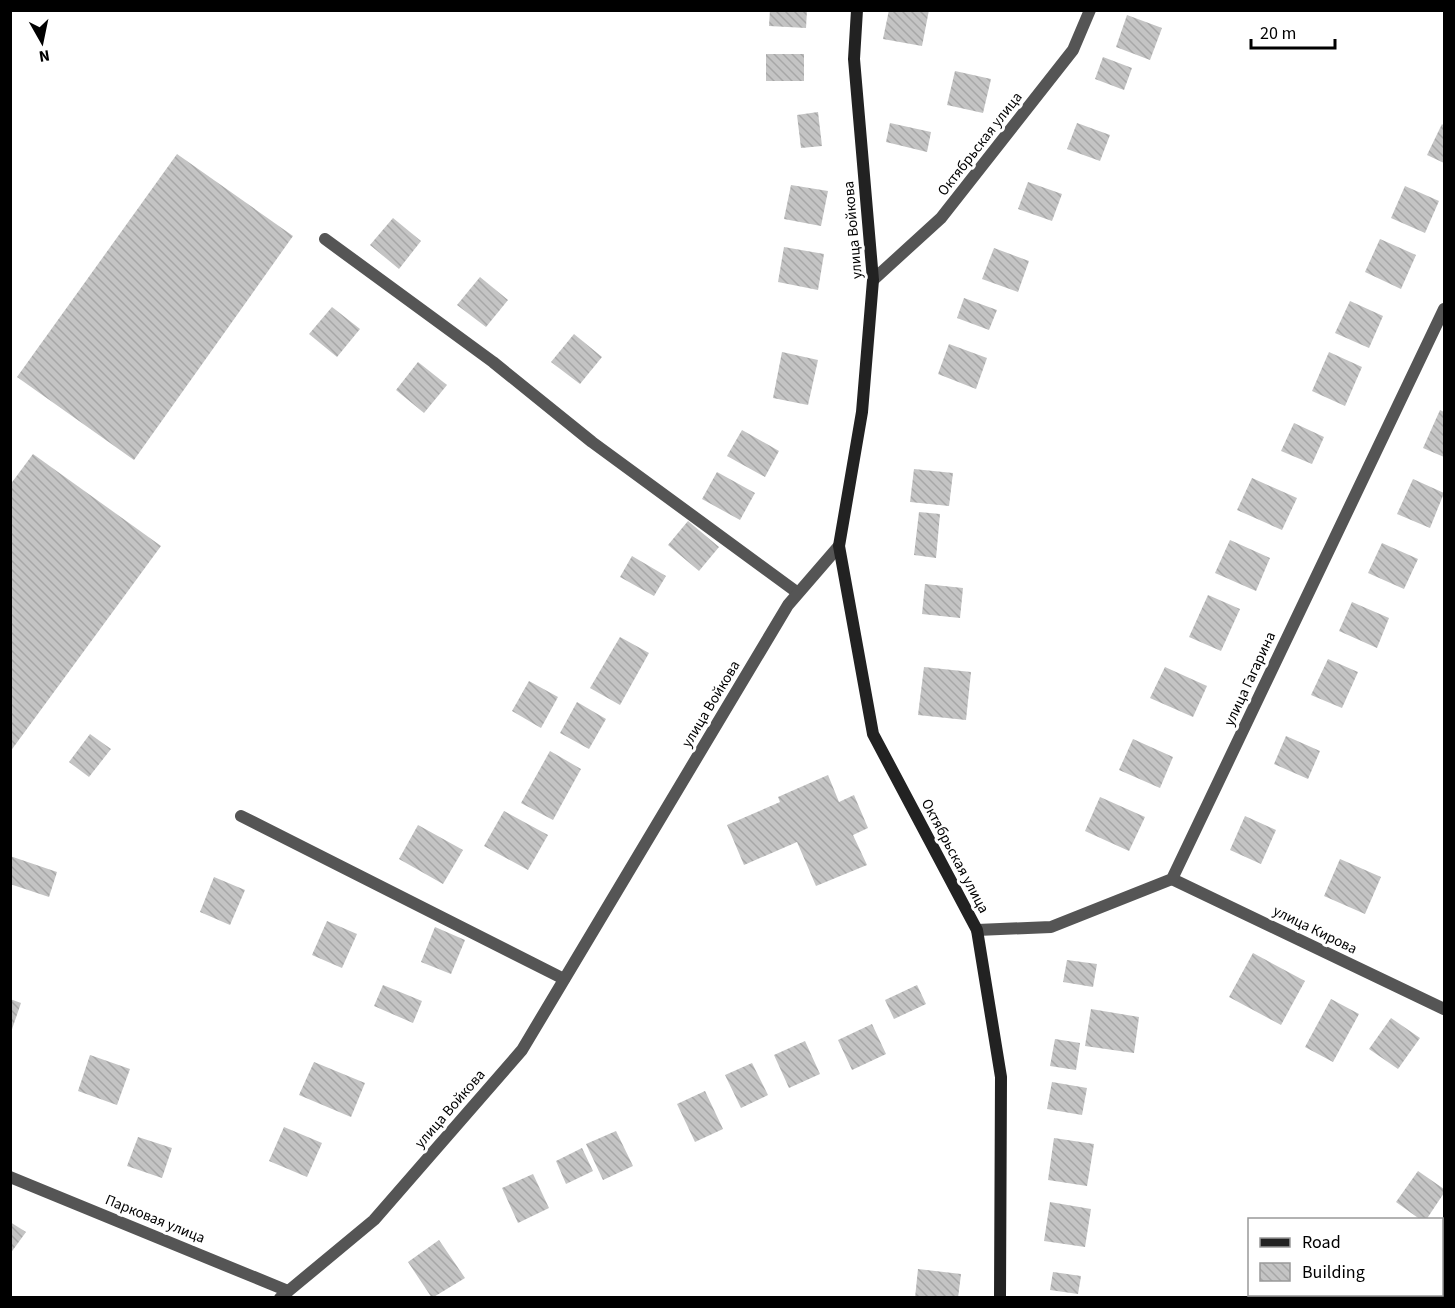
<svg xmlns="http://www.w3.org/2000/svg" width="1455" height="1308" font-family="'Source Sans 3',sans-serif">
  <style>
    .building { fill: url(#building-back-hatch) }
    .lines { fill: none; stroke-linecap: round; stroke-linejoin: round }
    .lane { stroke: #555; stroke-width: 12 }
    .street { stroke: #555; stroke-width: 12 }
    .secondary { stroke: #222; stroke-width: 12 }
    .labels { text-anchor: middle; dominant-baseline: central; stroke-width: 6; stroke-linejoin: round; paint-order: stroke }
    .street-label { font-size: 15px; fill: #000; stroke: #fff }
  </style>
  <defs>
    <pattern id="building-back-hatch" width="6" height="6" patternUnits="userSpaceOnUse" patternTransform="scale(1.5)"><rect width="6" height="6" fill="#c4c4c4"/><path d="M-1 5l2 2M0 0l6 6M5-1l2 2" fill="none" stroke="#a7a7a7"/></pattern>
  </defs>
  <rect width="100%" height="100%" fill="#fff"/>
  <g class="building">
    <polygon points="770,10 807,10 806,28 769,26"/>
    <polygon points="889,10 929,10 922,46 883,39"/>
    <polygon points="1127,15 1162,28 1150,60 1116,47"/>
    <rect x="766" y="54" width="38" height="27"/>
    <polygon points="1103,57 1132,68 1124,90 1095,79"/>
    <polygon points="955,71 991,79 983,113 947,105"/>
    <polygon points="818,112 822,146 801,148 797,115"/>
    <polygon points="890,123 931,132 927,152 886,142"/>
    <polygon points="1077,123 1110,135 1100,161 1067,149"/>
    <polygon points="1442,124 1444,126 1444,163 1427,155"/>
    <polygon points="177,154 293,236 134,460 17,377"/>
    <polygon points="1028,182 1062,194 1052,221 1018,209"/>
    <polygon points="791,185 828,191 821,226 784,219"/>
    <polygon points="1405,186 1439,201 1425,233 1391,218"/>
    <polygon points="393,218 421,241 399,269 370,245"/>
    <polygon points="1380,239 1416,255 1401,289 1365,272"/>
    <polygon points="784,247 824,254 818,290 778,282"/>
    <polygon points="994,248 1029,261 1018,292 982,279"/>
    <polygon points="480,277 508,300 486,327 457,305"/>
    <polygon points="964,298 997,310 989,330 957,318"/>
    <polygon points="1350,301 1383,316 1369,348 1335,333"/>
    <polygon points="332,307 360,329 337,357 309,334"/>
    <polygon points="574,334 602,357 580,384 551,362"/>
    <polygon points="949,344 987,358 976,389 938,374"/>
    <polygon points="782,352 818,360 808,405 773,398"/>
    <polygon points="1329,352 1362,367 1345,406 1312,391"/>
    <polygon points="418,362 447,385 424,413 396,390"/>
    <polygon points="1440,410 1444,412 1444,457 1423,448"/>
    <polygon points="1294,423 1324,437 1312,464 1281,451"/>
    <polygon points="742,430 779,451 765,477 727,456"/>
    <polygon points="33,454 161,546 10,752 10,485"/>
    <polygon points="914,469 953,473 949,506 910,502"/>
    <polygon points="717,472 755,493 740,520 702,499"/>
    <polygon points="1252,478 1297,498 1282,530 1237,510"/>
    <polygon points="1413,479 1444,493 1430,528 1397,514"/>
    <polygon points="919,512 940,514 936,558 914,555"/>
    <polygon points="688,521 719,547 699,571 668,545"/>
    <polygon points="1230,540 1270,558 1256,591 1215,573"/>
    <polygon points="1382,543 1418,559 1404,589 1368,573"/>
    <polygon points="632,556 666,576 654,596 620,577"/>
    <polygon points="925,584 963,588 960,618 922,614"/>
    <polygon points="1208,595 1240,609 1221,651 1189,637"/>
    <polygon points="1352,602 1389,618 1377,648 1339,631"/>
    <polygon points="620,637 649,653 620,705 590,688"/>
    <polygon points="1328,659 1358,672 1342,708 1311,695"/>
    <polygon points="924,667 971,672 966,720 918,715"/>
    <polygon points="1165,667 1207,686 1193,717 1150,698"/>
    <polygon points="529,681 558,697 541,728 512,711"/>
    <polygon points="577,702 606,719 589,749 560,733"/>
    <polygon points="90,734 111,749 89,777 69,762"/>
    <polygon points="1286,736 1320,751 1308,779 1274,764"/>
    <polygon points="1133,739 1173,757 1160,788 1119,770"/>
    <polygon points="550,751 581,769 553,820 521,803"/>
    <polygon points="828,775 839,802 854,795 868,828 853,835 867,865 816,886 797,842 744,865 727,825 780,802 778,797"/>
    <polygon points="1100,797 1145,817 1129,851 1085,831"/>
    <polygon points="504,811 548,835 528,870 484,846"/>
    <polygon points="1245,816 1276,830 1261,864 1230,850"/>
    <polygon points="418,825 463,850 443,884 399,859"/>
    <polygon points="10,856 57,872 49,897 10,884"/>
    <polygon points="1340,859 1381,877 1365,914 1324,896"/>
    <polygon points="214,877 245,890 230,925 200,912"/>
    <polygon points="327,921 357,934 342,968 312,955"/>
    <polygon points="435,927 465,940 451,974 421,962"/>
    <polygon points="1253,953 1305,981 1281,1025 1229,997"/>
    <polygon points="1067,960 1097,964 1093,987 1063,982"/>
    <polygon points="383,985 422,1001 413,1023 374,1006"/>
    <polygon points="917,985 926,1004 894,1019 885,1000"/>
    <polygon points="10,999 21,1003 11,1032 10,1032"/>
    <polygon points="1331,999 1359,1014 1333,1062 1305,1047"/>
    <polygon points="1091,1009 1139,1017 1134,1053 1085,1046"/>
    <polygon points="1391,1018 1420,1038 1398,1069 1369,1049"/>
    <polygon points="872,1024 886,1054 852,1070 838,1040"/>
    <polygon points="1055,1039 1080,1043 1076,1070 1050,1066"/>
    <polygon points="805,1041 820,1074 789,1088 774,1055"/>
    <polygon points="90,1055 130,1069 117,1105 78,1091"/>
    <polygon points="314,1062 365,1083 351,1117 299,1095"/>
    <polygon points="752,1063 768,1095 741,1108 725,1075"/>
    <polygon points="1052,1082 1087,1088 1082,1115 1047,1109"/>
    <polygon points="705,1091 723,1129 695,1142 677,1104"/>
    <polygon points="284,1127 322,1143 307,1177 269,1161"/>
    <polygon points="616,1131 633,1166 603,1180 586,1144"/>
    <polygon points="138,1137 172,1148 162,1178 127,1166"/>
    <polygon points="1054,1138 1094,1144 1087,1186 1048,1180"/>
    <polygon points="582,1148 593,1171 566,1184 556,1161"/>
    <polygon points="1418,1171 1444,1189 1444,1193 1426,1220 1421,1220 1396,1202"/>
    <polygon points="533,1174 549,1208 518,1223 502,1188"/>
    <polygon points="1050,1202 1091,1209 1085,1247 1044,1241"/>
    <polygon points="10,1222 26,1232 10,1254"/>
    <polygon points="439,1240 465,1278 432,1298 408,1262"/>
    <polygon points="918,1269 961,1274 958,1298 915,1298"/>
    <polygon points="1053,1272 1081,1276 1078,1294 1050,1290"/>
  </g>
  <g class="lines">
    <g class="lane">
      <polyline points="325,239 493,362 592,442 798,593"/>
      <polyline points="241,816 564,979"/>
    </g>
    <g class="street">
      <polyline points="873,280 941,218 1073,50 1090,10"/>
      <polyline points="1172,879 1444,1009"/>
      <polyline points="977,930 1051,927 1172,879 1444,309"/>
      <polyline points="10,1177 288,1291"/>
      <polyline points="280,1298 374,1220 522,1050 788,605 839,546"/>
    </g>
    <polyline class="secondary" points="857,10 854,59 873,280 862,412 839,546 873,734 977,930 1001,1077 1000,1298"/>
  </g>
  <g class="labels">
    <g class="street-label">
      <text transform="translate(980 144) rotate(-52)">Октябрьская улица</text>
      <text transform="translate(853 230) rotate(-95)">улица Войкова</text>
      <text transform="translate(1250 679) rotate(-65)">улица Гагарина</text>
      <text transform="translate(711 704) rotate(-59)">улица Войкова</text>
      <text transform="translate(955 856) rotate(62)">Октябрьская улица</text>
      <text transform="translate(1315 930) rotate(26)">улица Кирова</text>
      <text transform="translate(450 1109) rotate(-49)">улица Войкова</text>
      <text transform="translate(155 1219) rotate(22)">Парковая улица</text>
    </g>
  </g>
  <rect width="1455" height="1308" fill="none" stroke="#000000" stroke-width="24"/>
  <rect x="1248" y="1218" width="195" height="78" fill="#ffffff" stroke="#999999" stroke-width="1.5"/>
  <rect x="1260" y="1238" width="30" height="9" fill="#222222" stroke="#999999" stroke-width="1.5"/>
  <text x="1302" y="1248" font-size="18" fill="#000000">Road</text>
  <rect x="1260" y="1263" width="30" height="18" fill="url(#building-back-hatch)" stroke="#999999" stroke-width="1.5"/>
  <text x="1302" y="1278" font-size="18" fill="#000000">Building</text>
  <g transform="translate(42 42) rotate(171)" stroke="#ffffff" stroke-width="4.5" paint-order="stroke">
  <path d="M0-4.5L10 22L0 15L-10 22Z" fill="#000000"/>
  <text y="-9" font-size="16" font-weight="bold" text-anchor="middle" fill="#000000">N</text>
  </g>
  <path d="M1251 39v9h84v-9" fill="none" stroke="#000000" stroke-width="3"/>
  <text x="1260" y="39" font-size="18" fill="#000000" stroke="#ffffff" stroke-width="4.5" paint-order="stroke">20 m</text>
</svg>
